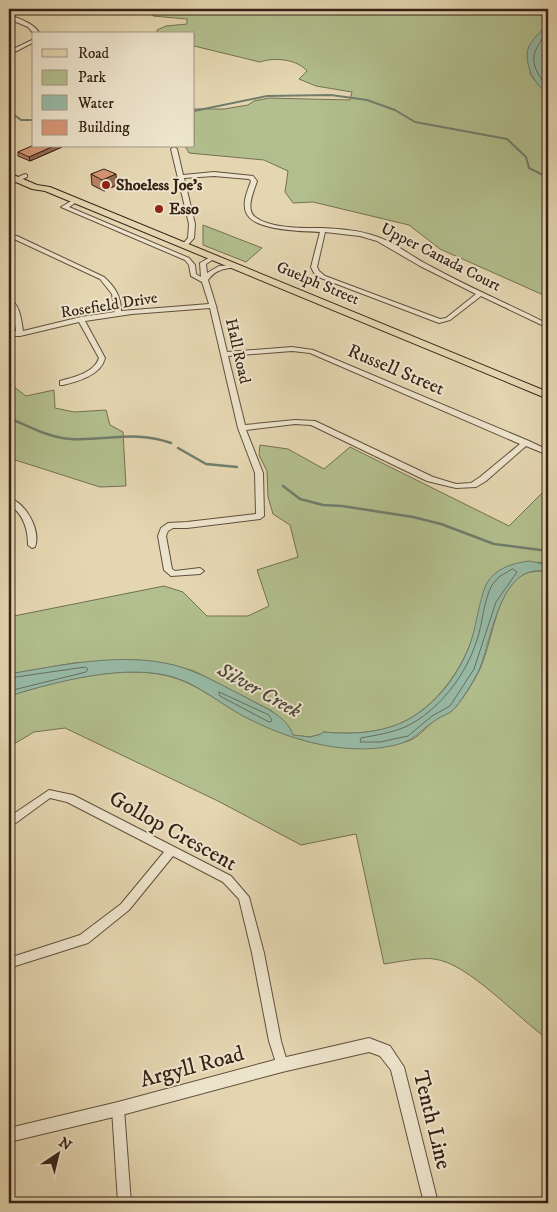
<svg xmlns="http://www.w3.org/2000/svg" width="557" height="1212" font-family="'IM FELL DW Pica',serif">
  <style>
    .green { fill: #b2be8d; stroke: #747052 }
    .water { fill: #97baa6; stroke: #707d6c }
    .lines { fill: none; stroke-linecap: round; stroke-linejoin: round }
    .shore { stroke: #666e5e; stroke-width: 1 }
    .stream-far1 { stroke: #707d6c; stroke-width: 2 }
    .stream { stroke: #707d6c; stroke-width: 2.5 }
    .minor-casing { stroke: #614f3d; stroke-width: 2 }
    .tertiary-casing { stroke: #614f3d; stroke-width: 2 }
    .primary-casing { stroke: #352216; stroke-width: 2 }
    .minor { fill: #ede4cc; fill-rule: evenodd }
    .tertiary { fill: #ede4cc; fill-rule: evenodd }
    .primary { fill: #e4d6b1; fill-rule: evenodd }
    .wall { fill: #b98266; stroke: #352216 }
    .shaded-wall { fill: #966a53; stroke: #352216 }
    .building { fill: #d79777; stroke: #352216 }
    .poi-dot { fill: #8f2418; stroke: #ede4cc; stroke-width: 2 }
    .labels { text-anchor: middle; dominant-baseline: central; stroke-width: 4; stroke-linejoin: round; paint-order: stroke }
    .far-poi-label { font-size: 16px; font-weight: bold; fill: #352216; stroke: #ede4cc; text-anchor: start }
    .far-street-label { font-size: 16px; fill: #352216; stroke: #ede4cc }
    .street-label { font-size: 19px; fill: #352216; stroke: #ede4cc }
    .water-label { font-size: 20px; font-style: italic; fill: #4e483a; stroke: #ede4cc }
    .near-street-label { font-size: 22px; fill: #352216; stroke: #ede4cc }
  </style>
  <rect width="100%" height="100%" fill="#e4d6b1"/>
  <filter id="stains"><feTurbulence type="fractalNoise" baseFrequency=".004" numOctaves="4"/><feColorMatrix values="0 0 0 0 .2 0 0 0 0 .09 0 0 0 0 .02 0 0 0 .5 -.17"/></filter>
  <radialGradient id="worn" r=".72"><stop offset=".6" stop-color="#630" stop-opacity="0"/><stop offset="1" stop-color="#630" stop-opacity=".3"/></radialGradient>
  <g class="green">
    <path d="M150,9H543L545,27L533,40L530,75L548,94V297L440,249L409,225L313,202L293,203L285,192L288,171L264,160L189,153L185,146H194V109H224L248,105L254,101L269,98L350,100L352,92L316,86L299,79L307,71C297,59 274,57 260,62L194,46V34H157V30L166,26L187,24V19L153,16Z"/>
    <polygon points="203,225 262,248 246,262 203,245"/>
    <polygon points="9,383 26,396 54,390 55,408 74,412 106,410 110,425 123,432 126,486 100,487 9,458"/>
    <path d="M260,445L288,449L324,469L350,447L509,526L548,487V565L539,562L487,583C482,601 478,621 472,639C459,676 430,714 391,727C369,734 346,734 323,732L321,734L310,737L292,735L272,711L194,671L173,665L138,660L74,663L9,674V617L164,586L183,592L207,616H248L269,606L257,570L298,557L290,525L273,514L268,497L267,471L259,455Z"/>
    <path d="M539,571L548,572V1039C518,1019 469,963 434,959C421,957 398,962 384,964L356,834L301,845L218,801L65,728L34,732L9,747V696C57,681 126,662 175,678C200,686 221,704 244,716C293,742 354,759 408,741C418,738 426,727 435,720C440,716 449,714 454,709C463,699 473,683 479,671C492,645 495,593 521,576C526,572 533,572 539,571Z"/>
  </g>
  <g class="water">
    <path d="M543,9H548V94C535,85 524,65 528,49C530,41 540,33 545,27Z"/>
    <path d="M529,561L548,565V572C500,560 492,639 479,670C475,679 459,705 452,711C447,715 441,716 436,720C417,732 416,741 391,746C343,756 287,739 245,717C222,705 201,686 176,678C129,662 55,682 9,696V674C62,665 121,652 174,665C200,672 223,686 247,698C263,707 287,716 293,735L310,737L321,734L323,732C345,734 368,734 390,727C429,716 461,675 472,638C476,625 481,593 487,583C495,568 514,563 529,561Z"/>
  </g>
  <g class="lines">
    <g class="shore">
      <path d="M548,32C528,55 530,65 548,88"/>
      <path d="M513,569L517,572L496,602L474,669L450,706L432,716L408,736L380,742H360L361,738C376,735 391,733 405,727C439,711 466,675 477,640C483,622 483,602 492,585L499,577Z"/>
      <polyline points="9,678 85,667 88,669 86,672 9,691"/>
      <polygon points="219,692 269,715 272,721 269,722 220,696"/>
    </g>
    <g class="stream-far1">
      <polyline points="9,111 21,120 34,120"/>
      <polyline points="194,111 267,96 331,95 367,100 395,110 415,122 507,139 526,157 529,168 543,175 548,183"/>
    </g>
    <g class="stream">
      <path d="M9,418C29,426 49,438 71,439C107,441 136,430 171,443"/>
      <polyline points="178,448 206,464 237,467"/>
      <polyline points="283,486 300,499 323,505 342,506 413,517 441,524 494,544 548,551"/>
    </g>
    <defs>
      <g id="minor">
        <path d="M174,147L177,149L183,175L214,172L253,176L257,181C254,191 245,209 255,217C271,229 303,228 322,228C340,229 358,230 375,236C395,242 413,258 432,267C470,288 509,304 548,324V328L481,296L450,320L439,323L321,278L314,273L311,267L320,232C302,231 252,231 246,212C242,202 248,190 251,181L249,179L214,176L184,178L195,224L194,238L187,246H183L182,245L188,238L189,224L171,149ZM325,232L360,236L377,241L420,266L476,294L446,318L440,319L325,276L319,271L317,267Z"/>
        <path d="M73,200L78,201L69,207L189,258L195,265L196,274L201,277L200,263L212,256L217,257L206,264L207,273L219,266L236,265V267C224,269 216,269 208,280L216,306L227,352L292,347L313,350L529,441L548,450V455L526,446L486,481L476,487L456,488L427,481L311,425L295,424L246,430L263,473L264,516L260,519L187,528H173L168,531L166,536L172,569L175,571L200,568L204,571L200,574L171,576L164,570L158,536L161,528L168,523L187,522L256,514L255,473L238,428L210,308L132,314L85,321L105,358C101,375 79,381 63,385H60V381C74,377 94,373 99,358L79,322L20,336H9V332L16,331L13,309L9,304V298C20,305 21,318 23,331L81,317L115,312L112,294L100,279L14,239H9V235L17,236L104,277C115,287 121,296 121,311L209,304L202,282L191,276L189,265L185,260L61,207ZM292,351L310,353L520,444L480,477L471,483L456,484L433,477L315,421L295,420L245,425L228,356Z"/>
        <path d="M9,498C26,503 41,530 35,547L32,548L28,545C28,528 23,514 9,504Z"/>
        <polygon points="49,790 73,795 231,876 249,897 264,953 281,1041 288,1065 286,1069 282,1071 278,1069 269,1041 252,953 239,899 223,882 173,856 129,910 88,943 9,968 9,958 80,935 121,904 164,852 67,802 50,798 13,825 9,826 9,817"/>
        <polygon points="118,1103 122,1105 124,1109 131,1203 118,1203 112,1109 114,1105"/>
      </g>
      <g id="tertiary">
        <path d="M9,15C20,19 34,23 40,34H34L28,27L9,19Z"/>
        <polygon points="34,39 34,42 9,55 9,51"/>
        <polygon points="25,174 27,175 27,177 9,185 9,181"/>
        <polygon points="369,1038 390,1046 404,1067 438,1203 424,1203 391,1070 380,1056 369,1052 282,1072 118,1116 9,1142 9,1128 118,1102 282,1058"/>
      </g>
      <polygon id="primary" points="9,173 37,185 50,187 548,392 548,399 45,191 32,189 9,179"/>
    </defs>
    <use href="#minor" class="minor-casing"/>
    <use href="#tertiary" class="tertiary-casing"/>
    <use href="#primary" class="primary-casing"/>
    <use href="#minor" class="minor"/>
    <use href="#tertiary" class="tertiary"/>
    <use href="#primary" class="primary"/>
  </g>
  <g class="wall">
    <polygon points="34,146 62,146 62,147 30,161 18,156 18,152"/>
    <polygon points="91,174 117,185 104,191 92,185"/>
  </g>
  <g class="shaded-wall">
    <polygon points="54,146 62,147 30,161 29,157"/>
    <polygon points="116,174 117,185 104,191 102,180"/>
  </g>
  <g class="building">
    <polygon points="34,145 34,146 54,146 29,157 18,152"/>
    <polygon points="104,169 116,174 102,180 91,174"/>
  </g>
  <g class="poi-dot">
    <circle cx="106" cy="185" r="5"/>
    <circle cx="159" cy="209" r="5"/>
  </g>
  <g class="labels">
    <g class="far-poi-label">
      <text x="116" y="185">Shoeless Joe's</text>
      <text x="169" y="209">Esso</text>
    </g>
    <g class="far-street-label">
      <text transform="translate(441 257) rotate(27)">Upper Canada Court</text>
      <text transform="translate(318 283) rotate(23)">Guelph Street</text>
      <text transform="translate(109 305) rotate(-9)">Rosefield Drive</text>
      <text transform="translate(238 351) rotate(77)">Hall Road</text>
    </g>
    <g class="street-label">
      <text transform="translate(396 370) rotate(23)">Russell Street</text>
    </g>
    <g class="water-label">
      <text transform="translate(259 691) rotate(29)">Silver Creek</text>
    </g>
    <g class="near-street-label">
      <text transform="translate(173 831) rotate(29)">Gollop Crescent</text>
      <text transform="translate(192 1067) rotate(-15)">Argyll Road</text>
      <text transform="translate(432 1120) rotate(76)">Tenth Line</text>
    </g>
  </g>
  <rect width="557" height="1212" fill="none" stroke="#e4d6b1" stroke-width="30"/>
  <rect x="10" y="10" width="537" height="1192" fill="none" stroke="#352216" stroke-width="2.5"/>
  <rect x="15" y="15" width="527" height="1182" fill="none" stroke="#352216"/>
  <rect x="32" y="32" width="162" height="115" fill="#ede4cc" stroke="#a39683"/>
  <rect x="42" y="49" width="25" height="8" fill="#e4d6b1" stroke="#a39683"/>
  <text x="78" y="58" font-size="15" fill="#352216">Road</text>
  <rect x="42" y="70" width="25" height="15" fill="#b2be8d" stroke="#a39683"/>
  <text x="78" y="82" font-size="15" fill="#352216">Park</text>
  <rect x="42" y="95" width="25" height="15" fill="#97baa6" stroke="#a39683"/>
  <text x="78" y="108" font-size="15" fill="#352216">Water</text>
  <rect x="42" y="120" width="25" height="15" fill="#d79777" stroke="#a39683"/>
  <text x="78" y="132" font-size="15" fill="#352216">Building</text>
  <g transform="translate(58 1154) rotate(35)" stroke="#ede4cc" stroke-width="4" paint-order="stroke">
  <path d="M0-4L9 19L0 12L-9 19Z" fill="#352216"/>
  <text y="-8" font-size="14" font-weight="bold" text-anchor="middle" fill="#352216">N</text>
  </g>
  <rect width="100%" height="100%" filter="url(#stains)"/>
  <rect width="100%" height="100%" fill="url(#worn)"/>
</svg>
